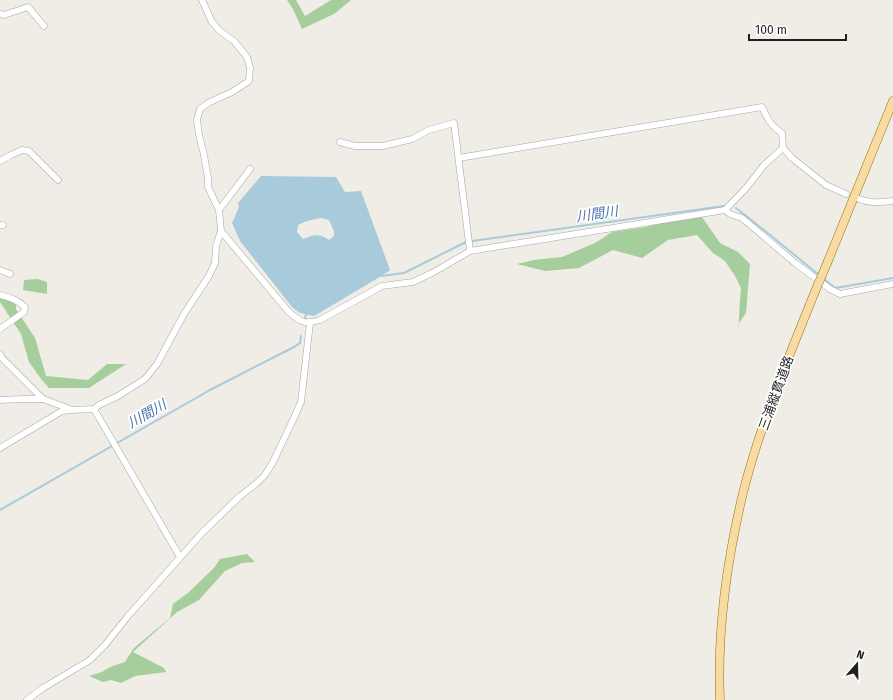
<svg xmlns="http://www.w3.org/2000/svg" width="893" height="700" font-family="'Fira Sans','Noto Sans JP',sans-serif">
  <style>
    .forest { fill: #a6cd9c }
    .water { fill: #a8cbdb; fill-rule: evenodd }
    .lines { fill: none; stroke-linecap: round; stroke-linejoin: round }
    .stream { stroke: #a8cbdb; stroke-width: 2 }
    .minor-casing { stroke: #a6a6a6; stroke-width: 7 }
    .major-casing { stroke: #957206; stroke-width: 9 }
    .minor { stroke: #fff; stroke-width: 6 }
    .major { stroke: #f8dba2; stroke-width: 8 }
    .major-bridge-casing { stroke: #957206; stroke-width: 9; stroke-linecap: butt }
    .major-bridge { stroke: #f8dba2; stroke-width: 8 }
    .labels { text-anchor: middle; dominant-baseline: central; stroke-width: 3.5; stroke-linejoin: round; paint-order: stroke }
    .street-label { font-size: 13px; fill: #1f1f1f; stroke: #fff }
    .water-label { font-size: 14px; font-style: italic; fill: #4f75ac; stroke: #fff }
  </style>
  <rect width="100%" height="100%" fill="#f0ede6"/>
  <g class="forest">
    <polygon points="287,0 296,0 305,16 331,0 351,0 334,14 302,29 293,9"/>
    <polygon points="702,217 720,243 738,252 750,264 746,313 739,323 738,336 740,299 741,288 735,276 725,261 713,253 697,235 668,240 642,258 613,250 579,268 545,271 517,264 534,260 562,257 595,243 612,232 646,227 681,218"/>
    <polygon points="38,279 47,282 47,294 23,290 24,280"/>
    <polygon points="0,297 16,303 16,309 35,338 46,376 88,380 107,364 126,364 89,388 49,388 42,380 29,362 21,334 0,302"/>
    <polygon points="247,554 255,562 242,563 225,571 199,600 177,612 133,652 164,668 166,672 135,676 121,683 111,680 103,682 89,676 102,672 110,667 125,662 134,648 170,618 173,604 188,593 214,568 220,559"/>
  </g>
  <path class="water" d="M261,176L336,177L345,192L361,191L390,270L383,275L321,312L314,316L300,313L292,307L240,241L232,223L239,207L238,203ZM321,218L329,220L334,231V236L329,240C318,233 315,235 303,239L297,232L298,225L307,221Z"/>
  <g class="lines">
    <g class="stream">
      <polyline points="736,208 764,230 819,275"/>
      <polyline points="472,241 724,206"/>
      <polyline points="381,276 404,273 466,242"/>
      <polyline points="823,278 835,288 847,286 893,278"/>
      <polyline points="305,319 306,314 308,313"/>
      <polyline points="0,510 210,390 294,347 300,343 301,336"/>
    </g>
    <defs>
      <g id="minor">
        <polyline points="202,0 212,22 220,31 234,41 247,57 250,68 249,81 232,92 208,103 200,109 197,120 199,135 204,155 208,178 208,187 219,210"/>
        <polyline points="0,14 4,15 28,7 44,26"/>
        <polyline points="340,142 355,146 383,146 412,139 429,130 454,123 470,251"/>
        <path d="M459,158L762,107C768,120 770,125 782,133L783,148L792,158L826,185L846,194"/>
        <polyline points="0,161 11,155 22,150 29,151 58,180"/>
        <path d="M859,199C871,204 881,202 893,201"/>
        <polyline points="725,210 730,214 742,218 795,263 830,289 840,294 893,284"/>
        <polyline points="0,225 3,225"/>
        <path d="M221,231L288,311C300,322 304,325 320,320L382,286L413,282L434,272L470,251L725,210L747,187L764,165L783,148"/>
        <polyline points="0,270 10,274"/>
        <path d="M0,295C11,298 16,299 25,307L24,312L0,329"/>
        <polyline points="0,354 2,358 43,399"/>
        <polyline points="0,400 23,399 43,399 70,409"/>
        <polyline points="94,409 180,557"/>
        <polyline points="0,448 62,411 72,410 94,409 99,405 118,396 145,379 157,364 184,314 209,276 215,263 216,246 221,231 219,210 250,169"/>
        <polyline points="27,700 43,688 90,660 105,645 128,616 202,533 239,497 258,482 265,475 273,462 294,418 301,402 310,323"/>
      </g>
      <g id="major">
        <polyline points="828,261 893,101"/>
        <path d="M720,700C717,631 727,560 743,493C760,425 788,359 814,294"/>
      </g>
    </defs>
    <use href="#minor" class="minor-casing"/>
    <use href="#major" class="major-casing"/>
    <use href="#minor" class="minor"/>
    <use href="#major" class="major"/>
    <defs>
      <polyline id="major-bridge" points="814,294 828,261"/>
    </defs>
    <use href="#major-bridge" class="major-bridge-casing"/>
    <use href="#major-bridge" class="major-bridge"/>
  </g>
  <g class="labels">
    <g class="street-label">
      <text transform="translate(776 393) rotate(-70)">三浦縦貫道路</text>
    </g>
    <g class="water-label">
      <text transform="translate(597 214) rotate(-8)">川間川</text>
      <text transform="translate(147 414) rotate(-30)">川間川</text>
    </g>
  </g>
  <g transform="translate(857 664) rotate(20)" stroke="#ffffff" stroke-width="3" paint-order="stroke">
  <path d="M0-3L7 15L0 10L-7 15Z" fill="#1f1f1f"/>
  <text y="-6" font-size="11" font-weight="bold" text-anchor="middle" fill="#1f1f1f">N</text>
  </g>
  <path d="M749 34v6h97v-6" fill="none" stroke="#1f1f1f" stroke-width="2"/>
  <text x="755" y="34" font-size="12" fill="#1f1f1f" stroke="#ffffff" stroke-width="3" paint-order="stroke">100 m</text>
</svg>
